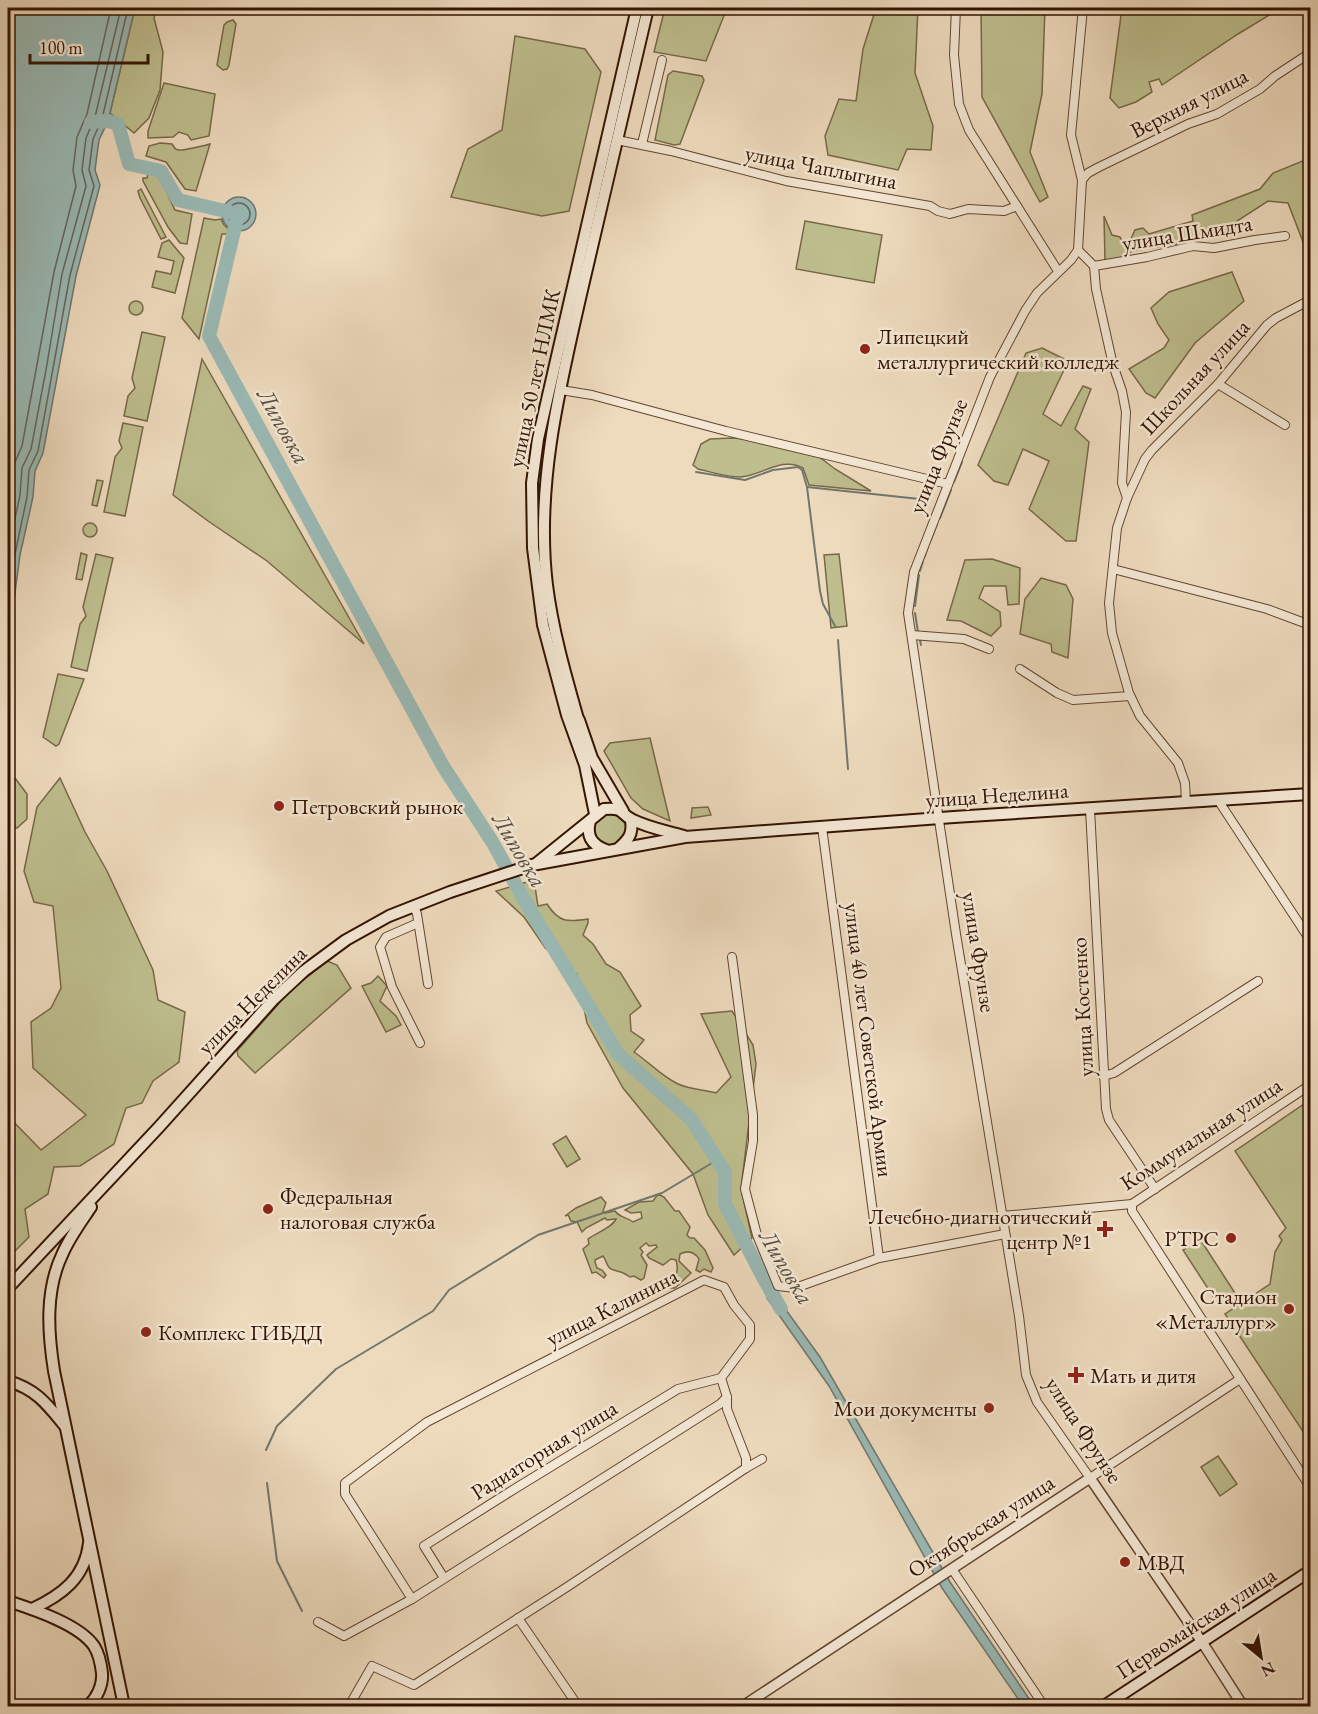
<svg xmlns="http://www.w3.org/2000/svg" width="1318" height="1714" font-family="'EB Garamond',serif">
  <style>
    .green { fill: #bebe8e; stroke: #786848; stroke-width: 1.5 }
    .water { fill: #9abab6; stroke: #71776e; stroke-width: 1.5 }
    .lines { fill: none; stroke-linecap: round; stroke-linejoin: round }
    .shore { stroke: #66665c; stroke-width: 1.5 }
    .stream { stroke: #71776e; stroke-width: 2 }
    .river { stroke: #9abab6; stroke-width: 14 }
    .minor-casing { stroke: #624530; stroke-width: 10 }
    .tertiary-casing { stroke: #624530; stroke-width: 12 }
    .secondary-casing { stroke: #331301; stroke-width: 14 }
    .minor { stroke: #f4e8d5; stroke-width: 8 }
    .tertiary { stroke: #f4e8d5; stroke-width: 9 }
    .secondary { stroke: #f4e8d5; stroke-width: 10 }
    .poi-dot { fill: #8f2418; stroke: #f4e8d5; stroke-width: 2 }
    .labels { text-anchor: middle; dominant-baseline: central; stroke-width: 5; stroke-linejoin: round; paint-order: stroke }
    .street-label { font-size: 22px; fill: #331301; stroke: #f4e8d5 }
    .poi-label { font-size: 22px; fill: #331301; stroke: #f4e8d5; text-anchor: start }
    .water-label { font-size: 24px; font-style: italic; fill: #574d40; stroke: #f4e8d5 }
  </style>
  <rect width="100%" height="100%" fill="#eedbbe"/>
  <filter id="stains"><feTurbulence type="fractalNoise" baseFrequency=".00333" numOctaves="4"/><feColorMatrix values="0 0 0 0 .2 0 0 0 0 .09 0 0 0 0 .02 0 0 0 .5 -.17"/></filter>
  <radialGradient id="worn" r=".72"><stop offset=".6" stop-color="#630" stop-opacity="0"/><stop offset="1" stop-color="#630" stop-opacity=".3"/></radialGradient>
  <g class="green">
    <polygon points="135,8 157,8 154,18 163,52 160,90 149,118 134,133 110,113"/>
    <polygon points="665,8 727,8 706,61 654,52"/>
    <polygon points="876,8 918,8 915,73 933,126 931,150 907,149 898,170 828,155 825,136 839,99 856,101 863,49"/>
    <polygon points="981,8 1045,8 1042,94 1030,152 1048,197 1040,202 982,97"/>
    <polygon points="1122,8 1281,8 1238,34 1162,85 1159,79 1149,82 1152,92 1136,102 1119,108 1110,98"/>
    <polygon points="233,20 236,24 229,65 227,69 223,70 217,65 224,25 227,22"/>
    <polygon points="515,36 585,49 601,72 569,211 542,216 451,197 468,149 502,130"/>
    <polygon points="673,71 702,76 704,80 680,144 674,145 655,140 668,75"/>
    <polygon points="164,83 215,94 209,136 191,140 188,135 179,132 173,137 148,138 148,131"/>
    <path d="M160,143L172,144C175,148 175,150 180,150C181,151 207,145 210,144L196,191L185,189L166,162L146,156L149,146Z"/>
    <polygon points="1310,158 1310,260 1288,203 1268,201 1237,221 1229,231 1213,227 1202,240 1132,251 1125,257 1105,261 1104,216 1112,235 1120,237 1123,243 1129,243 1135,230 1143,228 1149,234 1193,221 1192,215 1260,189 1273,173"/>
    <polygon points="148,173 159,176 175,210 192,214 187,244 180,243 168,227 143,181 143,178 147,178"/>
    <polygon points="141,189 166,237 161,239 140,198 138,191"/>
    <polygon points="204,218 215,220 221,219 224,225 231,231 230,234 222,234 199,339 182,318"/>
    <polygon points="805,221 882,235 874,283 796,269"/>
    <polygon points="169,240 184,258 175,293 152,287 156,271 171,274 174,261 158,257 162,243"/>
    <polygon points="1232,272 1244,301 1195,343 1155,398 1146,393 1129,369 1164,348 1169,340 1158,324 1151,308 1169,292"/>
    <circle cx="136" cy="308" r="7"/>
    <polygon points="142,332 165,337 147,421 124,416 128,396 135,388 132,378"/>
    <polygon points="1042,348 1066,360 1063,372 1043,414 1061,426 1083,386 1091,389 1075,429 1089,442 1076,541 1066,541 1029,509 1049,461 1023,449 1008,485 994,481 978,465 1026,353"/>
    <polygon points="202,359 364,644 267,561 208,521 173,495"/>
    <polygon points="123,423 143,427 125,516 104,512 115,457 122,448 119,441"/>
    <path d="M732,438L745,439L818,456L835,469L871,491L809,485L803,468C782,456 761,476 740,477C726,477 711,472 698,469L693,465L701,444L710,439Z"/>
    <polygon points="97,480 103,481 97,506 92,505"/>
    <circle cx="90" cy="530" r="7"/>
    <polygon points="81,553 87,555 82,580 76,579"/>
    <polygon points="96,554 113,558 87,671 71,667 80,624 86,616 83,607"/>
    <polygon points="839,554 847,626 831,628 824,555"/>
    <polygon points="992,559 1020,568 1019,604 1008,605 1006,586 984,586 979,598 1000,612 1001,626 991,636 961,621 947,620 965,560"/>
    <polygon points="1041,578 1066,585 1073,599 1068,658 1052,652 1051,644 1020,634 1025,599"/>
    <polygon points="58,674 84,679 59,744 56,746 43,737"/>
    <polygon points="650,738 670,821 643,809 631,798 604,751 610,743"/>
    <polygon points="15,778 27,794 27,819 17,828 8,824 8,790"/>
    <polygon points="60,778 85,832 107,871 153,970 158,1000 185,1012 179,1062 153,1081 142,1103 126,1108 114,1144 80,1166 54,1167 48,1194 25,1209 29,1237 8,1258 8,1116 41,1150 86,1115 33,1068 31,1022 51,1008 61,988 53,906 34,902 24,871 37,807"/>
    <polygon points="708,807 711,815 691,818 692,808"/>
    <path d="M605,812C631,816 634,838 609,847L595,840L592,824Z"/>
    <path d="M534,880L538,906L547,904C559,923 568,922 588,919V923L583,935L593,944L606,964L620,972L641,1006L630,1015L631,1031L644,1040L634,1052C649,1062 661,1076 678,1084C689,1089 704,1090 716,1093L731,1077L701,1014L732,1011L753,1045L756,1064L741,1189L752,1238L734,1255L708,1215L693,1174L623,1088L587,1023L577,974L571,969L558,947L546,949L524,917L496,891Z"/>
    <polygon points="327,961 337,965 351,988 255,1073 238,1056 237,1051 289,992"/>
    <polygon points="378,976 387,986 380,1001 396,1016 401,1025 386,1032 362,986 371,983"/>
    <polygon points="1310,1100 1310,1442 1225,1314 1270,1284 1275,1252 1282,1240 1279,1236 1286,1228 1235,1151"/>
    <polygon points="566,1136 580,1159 567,1167 553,1144"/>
    <path d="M658,1194L664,1197L675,1211H679L690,1227L687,1235L690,1238H694L705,1250L713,1268L711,1272L704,1269L700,1272L696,1270L699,1259C694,1251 688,1250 680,1254L679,1261L691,1273L675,1288H665L641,1302L639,1298L646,1294L647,1290L650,1288L656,1291L657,1286L664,1280L667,1283C677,1277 679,1271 676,1260L671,1259L663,1265L649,1258L647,1255L657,1247L656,1245L649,1246L646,1243L640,1248L643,1252L641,1255L647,1265L644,1278L641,1280L634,1276L630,1277C623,1271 618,1272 611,1269C606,1266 607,1261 603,1256L595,1260V1262L597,1268L602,1270L606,1275L604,1278L596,1272L592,1273L583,1249L589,1244L588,1239C596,1233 613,1227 616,1219L607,1220L605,1218L586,1228L582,1232L577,1222L571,1221L568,1215L565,1216L576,1208L601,1197L606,1203L603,1211L605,1213L615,1211C620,1218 627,1217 633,1222L642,1218L641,1212L631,1213L625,1210L639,1202L653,1201Z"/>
    <polygon points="1200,1239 1235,1293 1218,1304 1183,1250"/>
    <polygon points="1218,1456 1237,1484 1220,1496 1201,1467"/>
  </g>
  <g class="water">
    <polygon points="8,8 135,8 108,121 99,140 95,170 100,185 76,276 43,453 35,471 33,497 20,555 13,608 8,611"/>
    <circle cx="239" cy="214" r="17"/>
    <polygon points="773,1292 820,1357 950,1582 1034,1706 1023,1706 942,1588 829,1386 767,1298"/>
  </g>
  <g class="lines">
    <g class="shore">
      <circle cx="239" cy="214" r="11"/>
      <polyline points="8,509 13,467 22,446 54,272 76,186 73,170 77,137 87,114 111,8"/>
      <polyline points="8,551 20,495 22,468 31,449 46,370 62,274 86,186 82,170 86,138 95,117 121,8"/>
      <polyline points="8,604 15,554 27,497 29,470 38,451 70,275 94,186 89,170 93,139 102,119 128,8"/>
    </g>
    <g class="stream">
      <polyline points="696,472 745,480 773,470 798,467 802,470 807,487 820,591 823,604 835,626"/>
      <polyline points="954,482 962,462"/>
      <polyline points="807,487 929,500"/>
      <polyline points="940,518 951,490"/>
      <polyline points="930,542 937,524"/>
      <polyline points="924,558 928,547"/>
      <polyline points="920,571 923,561"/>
      <polyline points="915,606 919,575"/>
      <polyline points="915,613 918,632"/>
      <polyline points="838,640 848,769"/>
      <polyline points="920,640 921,645"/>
      <polyline points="266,1450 277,1426 336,1369 433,1311 449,1290 538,1235 662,1193 717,1160"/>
      <polyline points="267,1483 277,1561 302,1611"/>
    </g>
    <polyline class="river" points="91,122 108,121 118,124 129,164 161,171 178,200 238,214 209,336 443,766 493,843 526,903 618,1054 691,1119 725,1172 725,1204 763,1277 781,1309"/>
    <defs>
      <g id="minor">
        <polyline points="956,8 954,55 959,104 969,130 1058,271"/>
        <polyline points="1083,8 1071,135 1082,180 1078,250 1071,260 1037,293 1025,311 990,377 914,572 908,613 956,934 1019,1316 1026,1375 1037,1402 1090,1478 1240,1379"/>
        <polyline points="617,140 671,151 786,181 930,206 938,211 950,214 968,209 1004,211 1017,206"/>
        <polyline points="642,144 662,60"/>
        <polyline points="1082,180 1088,173 1099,167 1188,124 1217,114 1260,89 1275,76 1310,53"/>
        <polyline points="1078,250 1094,266 1096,289 1113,365 1122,391 1126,412 1122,483 1127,498 1117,528 1109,603 1112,633 1129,693 1140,716 1178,763 1185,783 1186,803"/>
        <polyline points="1094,266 1147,257 1193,246 1214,248 1255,240 1285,236"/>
        <polyline points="1218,384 1285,425"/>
        <polyline points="561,390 592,395 726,431 948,484"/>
        <polyline points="1127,498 1145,459 1152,450 1218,384 1267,325 1276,318 1310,300"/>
        <polyline points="1113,569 1267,609 1310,625"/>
        <polyline points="912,635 964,639 989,649"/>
        <polyline points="1020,669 1057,693 1073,700 1130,696"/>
        <polyline points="1218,800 1310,940"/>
        <polyline points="1090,809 1106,1109 1109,1120 1155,1189"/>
        <polyline points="822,827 879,1258"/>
        <polyline points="414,906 417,914 428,984"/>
        <polyline points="418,923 386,937 380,947 392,987 420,1043"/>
        <polyline points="732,957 753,1115 753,1141 745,1189 757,1235 778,1286 795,1288 879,1258 1005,1234"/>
        <polyline points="1103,1076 1114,1073 1258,981"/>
        <polyline points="1132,1204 1132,1211 1310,1487"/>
        <polyline points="1002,1216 1132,1204 1310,1085"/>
        <polyline points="952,1569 1044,1706"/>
        <polyline points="444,1578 424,1546 516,1488 678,1389 721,1378"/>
        <polyline points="412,1599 345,1494 345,1483 427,1422 704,1280 724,1287 734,1305 750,1325 750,1339 721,1378 727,1397 727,1409 746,1458 746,1468 762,1459"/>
        <polyline points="518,1618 578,1706"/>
        <polyline points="318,1622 344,1636 412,1599 720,1404 727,1397"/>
        <polyline points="349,1706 372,1666 414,1685 567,1587 746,1468"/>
      </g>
      <polyline id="tertiary" points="743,1706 1090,1478 1202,1642 1243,1706"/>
      <g id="secondary">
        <polyline points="579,720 592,758 623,811"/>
        <path d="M580,726C567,680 553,633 547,585C535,486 560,386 582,290C604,196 626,101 648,8"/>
        <polyline points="595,814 585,765 567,715 543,625 533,548 532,483 538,439 637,8"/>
        <path d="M590,821C586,836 592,845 606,850"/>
        <path d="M619,848C629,839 633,834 631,820"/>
        <path d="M537,863L604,809C626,807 619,814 633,820C649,828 667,831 684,836"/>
        <path d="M91,1207C81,1222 69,1238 62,1255C45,1291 48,1333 54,1371L124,1706"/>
        <polyline points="8,1288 159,1127 274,999 304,971 346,940 389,916 450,892 532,865 685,837 954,817 1310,794"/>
        <path d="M8,1381C36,1389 47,1404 65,1426"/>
        <path d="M8,1601C32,1609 79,1624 94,1646C99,1654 101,1664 102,1673C103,1685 97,1698 88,1706"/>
        <path d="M32,1609C62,1595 85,1578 89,1543"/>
        <polyline points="1104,1706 1310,1571"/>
      </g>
    </defs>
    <use href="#minor" class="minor-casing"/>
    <use href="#tertiary" class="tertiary-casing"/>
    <use href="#secondary" class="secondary-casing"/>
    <use href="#minor" class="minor"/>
    <use href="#tertiary" class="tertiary"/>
    <use href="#secondary" class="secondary"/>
  </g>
  <g class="poi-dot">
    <circle cx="865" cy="349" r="6"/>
    <circle cx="279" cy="806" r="6"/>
    <circle cx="268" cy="1209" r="6"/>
    <path d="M1102 1220h6v6h6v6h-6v6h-6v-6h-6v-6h6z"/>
    <circle cx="1231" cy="1238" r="6"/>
    <circle cx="1289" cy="1309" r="6"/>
    <circle cx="146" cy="1332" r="6"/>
    <path d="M1073 1366h6v6h6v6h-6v6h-6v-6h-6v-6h6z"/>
    <circle cx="989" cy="1408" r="6"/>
    <circle cx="1125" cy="1562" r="6"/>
  </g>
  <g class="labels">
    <g class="street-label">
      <text transform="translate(1189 103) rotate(-27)">Верхняя улица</text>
      <text transform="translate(821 167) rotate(11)">улица Чаплыгина</text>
      <text transform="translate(1187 233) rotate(-9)">улица Шмидта</text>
      <text transform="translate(1195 377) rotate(-47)">Школьная улица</text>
      <text transform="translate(534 378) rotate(-78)">улица 50 лет НЛМК</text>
      <text transform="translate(938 456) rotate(-68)">улица Фрунзе</text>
      <text transform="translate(997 795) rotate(-4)">улица Неделина</text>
      <text transform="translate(979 952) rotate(81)">улица Фрунзе</text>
      <text transform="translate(252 1000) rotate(-45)">улица Неделина</text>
      <text transform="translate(1082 1007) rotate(-93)">улица Костенко</text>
      <text transform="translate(869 1040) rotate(83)">улица 40 лет Советской Армии</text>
      <text transform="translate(1201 1134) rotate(-33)">Коммунальная улица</text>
      <text transform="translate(612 1307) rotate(-27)">улица Калинина</text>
      <text transform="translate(1084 1430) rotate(57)">улица Фрунзе</text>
      <text transform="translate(544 1450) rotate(-32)">Радиаторная улица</text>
      <text transform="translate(981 1526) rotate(-33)">Октябрьская улица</text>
      <text transform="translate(1196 1623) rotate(-33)">Первомайская улица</text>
    </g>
    <g class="poi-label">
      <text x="877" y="336">Липецкий<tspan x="877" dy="25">металлургический колледж</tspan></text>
      <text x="291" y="806">Петровский рынок</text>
      <text x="280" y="1196">Федеральная<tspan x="280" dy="25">налоговая служба</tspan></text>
      <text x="1092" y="1216" text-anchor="end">Лечебно-диагнотический<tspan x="1092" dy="25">центр №1</tspan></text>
      <text x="1219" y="1238" text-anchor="end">РТРС</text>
      <text x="1277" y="1296" text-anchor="end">Стадион<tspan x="1277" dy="25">«Металлург»</tspan></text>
      <text x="158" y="1332">Комплекс ГИБДД</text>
      <text x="1090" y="1375">Мать и дитя</text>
      <text x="977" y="1408" text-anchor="end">Мои документы</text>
      <text x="1137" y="1562">МВД</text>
    </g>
    <g class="water-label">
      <text transform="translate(284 426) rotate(61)">Липовка</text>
      <text transform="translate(520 850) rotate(59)">Липовка</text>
      <text transform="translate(787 1267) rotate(59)">Липовка</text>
    </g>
  </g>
  <rect width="1318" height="1714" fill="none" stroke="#eedbbe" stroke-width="30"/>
  <rect x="9" y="9" width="1300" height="1696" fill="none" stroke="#331301" stroke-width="3"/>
  <rect x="15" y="15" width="1288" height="1684" fill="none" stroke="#331301" stroke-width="1.5"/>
  <g transform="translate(1261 1657) rotate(150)" stroke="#f4e8d5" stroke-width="4.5" paint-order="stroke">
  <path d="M0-4.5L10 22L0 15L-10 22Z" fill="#331301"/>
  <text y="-9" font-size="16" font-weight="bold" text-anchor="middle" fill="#331301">N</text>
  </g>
  <path d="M30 54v9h118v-9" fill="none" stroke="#331301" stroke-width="3"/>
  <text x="39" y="54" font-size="18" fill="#331301" stroke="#f4e8d5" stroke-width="4.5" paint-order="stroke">100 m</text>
  <rect width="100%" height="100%" filter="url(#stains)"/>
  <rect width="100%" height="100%" fill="url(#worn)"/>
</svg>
